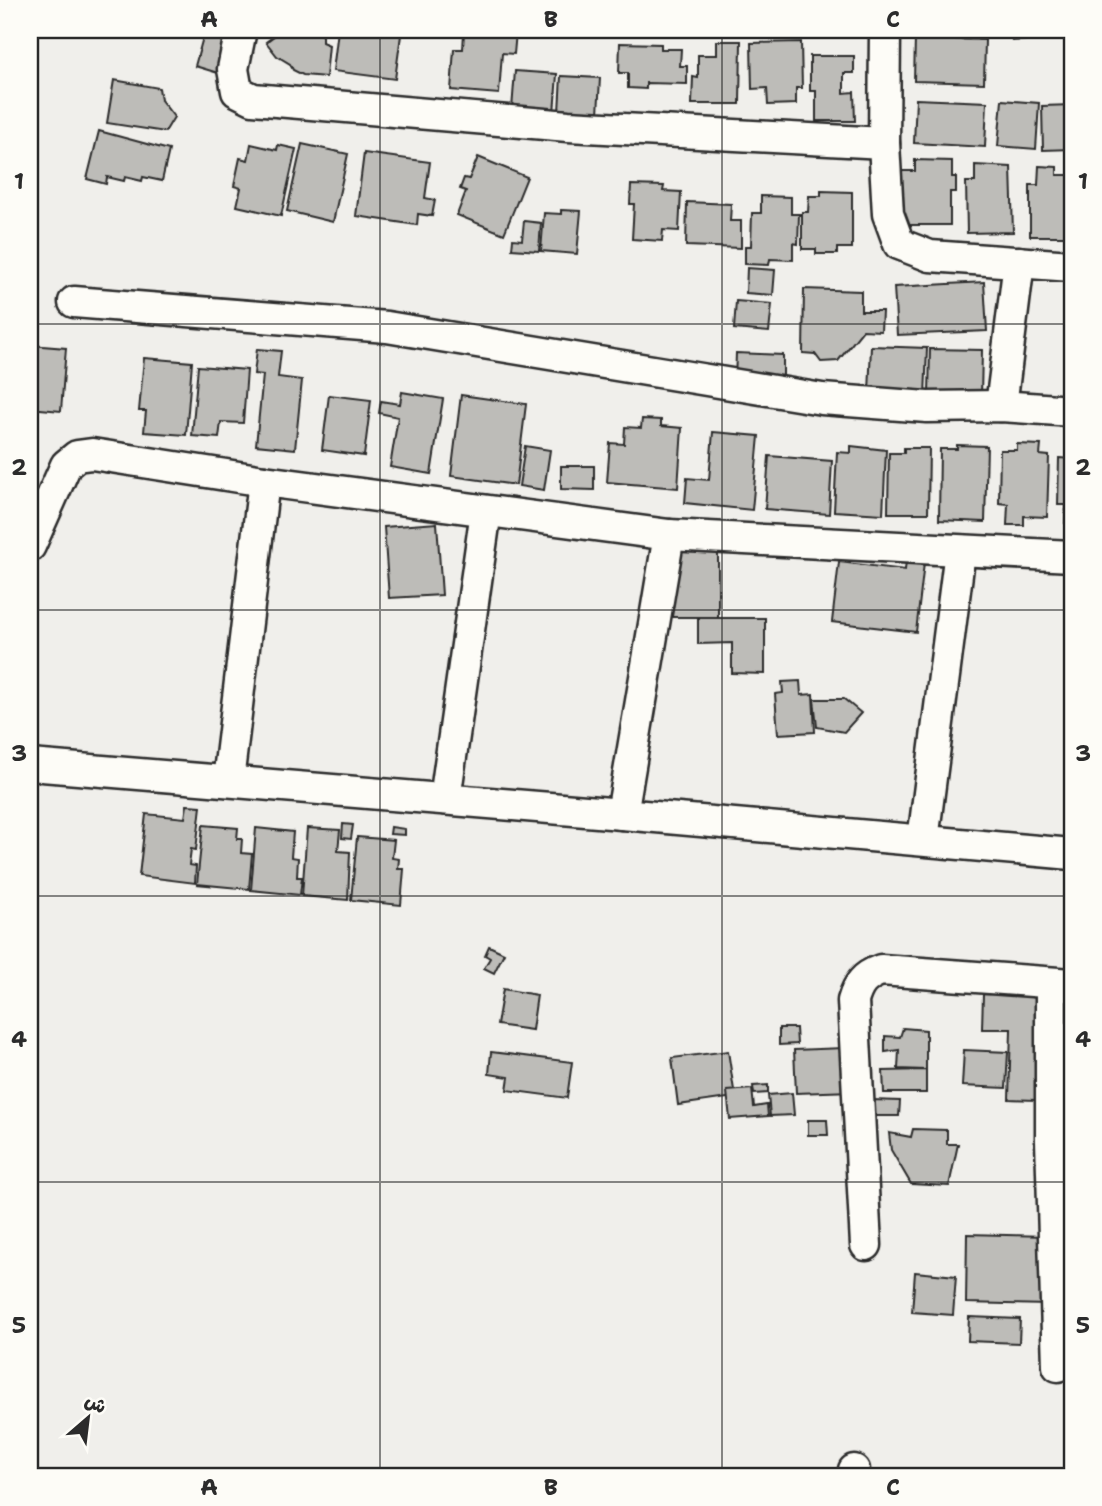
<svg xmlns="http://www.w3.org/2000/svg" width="1102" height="1506" font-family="'Shantell Sans','Playpen Sans Arabic',sans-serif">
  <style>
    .building { fill: #bdbcb8; stroke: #2b2b2b; stroke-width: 2 }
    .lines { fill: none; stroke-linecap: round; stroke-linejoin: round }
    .street-casing { stroke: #2b2b2b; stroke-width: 35 }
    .street { stroke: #fdfcf7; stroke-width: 30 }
    .grid { fill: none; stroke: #2b2b2b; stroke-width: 2; stroke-opacity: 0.55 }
    .neatline { fill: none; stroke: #2b2b2b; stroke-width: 2.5 }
    .grid-label { font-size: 23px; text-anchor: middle; font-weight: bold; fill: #2b2b2b }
  </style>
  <rect width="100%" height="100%" fill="#f0efeb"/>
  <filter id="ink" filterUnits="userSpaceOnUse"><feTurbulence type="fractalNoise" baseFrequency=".0143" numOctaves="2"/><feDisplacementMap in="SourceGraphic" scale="14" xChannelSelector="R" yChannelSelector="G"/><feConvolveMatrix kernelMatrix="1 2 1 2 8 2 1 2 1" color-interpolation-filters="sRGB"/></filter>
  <g filter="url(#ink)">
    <g class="building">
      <polygon points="205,30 230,32 218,73 195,66"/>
      <polygon points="282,30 306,30 308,33 322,33 322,42 329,45 326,77 303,75 293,70 290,64 277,56 266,42"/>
      <polygon points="338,30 366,30 401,35 395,79 333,71"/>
      <polygon points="483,30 516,32 514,54 502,53 499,94 451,90 454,49 463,49 464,33 483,34"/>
      <polygon points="895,30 957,30 957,32 895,31"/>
      <polygon points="1011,30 1056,30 1057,38 1012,41"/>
      <polygon points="915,38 985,40 984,83 914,81"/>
      <polygon points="717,41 741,41 740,104 692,104 693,77 698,78 698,55 717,55"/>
      <polygon points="801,42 802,88 796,88 796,104 768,105 767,88 752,89 751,43"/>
      <polygon points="620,43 661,44 661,49 681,49 680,66 687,66 687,84 646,83 646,89 628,88 628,73 619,73"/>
      <polygon points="810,56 854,56 854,73 844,73 844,93 854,92 855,121 816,121 816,91 810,91"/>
      <polygon points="515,71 557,74 554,113 512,109"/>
      <polygon points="561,76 600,78 598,114 559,112"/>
      <polygon points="114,80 159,88 161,100 174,117 165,132 107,123"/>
      <polygon points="916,99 987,102 985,147 914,143"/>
      <polygon points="1002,100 1039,103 1036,149 998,146"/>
      <polygon points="1072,105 1072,149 1043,150 1042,106"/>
      <polygon points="99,131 169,150 162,181 143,177 142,181 125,177 124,181 107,177 106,184 87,179"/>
      <polygon points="251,144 277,150 278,145 296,149 281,216 237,206 241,188 234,186 240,158 248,160"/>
      <polygon points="302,144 348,154 333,222 287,211"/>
      <polygon points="364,153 430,162 425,198 435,200 432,216 418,214 417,225 356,216"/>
      <polygon points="478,157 527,177 504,234 457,215 466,191 460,189 464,178 469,179"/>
      <polygon points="915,160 952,161 952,177 956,177 956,192 950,192 950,225 901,225 901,171 915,171"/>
      <polygon points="975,165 1011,167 1013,232 967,233 966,182 975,182"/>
      <polygon points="1039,166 1057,167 1057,175 1072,175 1072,236 1030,236 1030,185 1038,185"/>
      <polygon points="631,185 664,186 663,191 681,192 679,231 663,230 662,241 632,239 634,204 630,204"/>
      <polygon points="821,191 852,192 852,248 837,248 837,254 816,254 816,249 802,249 802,212 808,212 809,196 821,196"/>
      <polygon points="761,196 791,197 791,214 799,214 798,244 793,243 793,260 770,259 769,265 745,264 745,246 751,246 752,213 761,213"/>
      <polygon points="687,202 731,204 730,221 741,221 741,248 686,246"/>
      <polygon points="561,210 581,211 577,254 541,251 544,213 561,214"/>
      <polygon points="524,221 541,223 539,251 512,249 513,239 522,240"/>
      <polygon points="747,268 775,270 773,295 746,293"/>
      <polygon points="984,282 987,331 897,335 894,287"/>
      <polygon points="804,289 861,291 861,311 882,311 881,331 863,330 838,361 821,362 815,354 803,353"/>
      <polygon points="736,301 772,304 769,332 734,329"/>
      <polygon points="30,345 66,348 61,411 30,408"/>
      <polygon points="871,346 927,348 925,396 869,393"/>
      <polygon points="257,349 281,351 278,377 302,380 295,449 256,445 263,375 254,374"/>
      <polygon points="930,349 982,350 981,397 929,396"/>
      <polygon points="736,353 783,355 783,383 735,382"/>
      <polygon points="144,358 192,362 186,435 144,432 146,411 139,411"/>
      <polygon points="198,366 247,370 243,423 221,422 219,438 192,436"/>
      <polygon points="1066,378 1072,378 1072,409 1064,409"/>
      <polygon points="402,392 443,399 431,474 390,467 398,417 379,413 381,401 400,404"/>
      <polygon points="329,395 371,400 364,456 322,450"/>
      <polygon points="461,395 526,404 516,485 451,476"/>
      <polygon points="642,419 661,420 661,426 682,428 678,488 607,482 610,443 624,444 625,427 641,428"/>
      <polygon points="713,432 759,436 752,510 685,503 687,478 709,480"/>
      <polygon points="1017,444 1041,445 1040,455 1049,456 1047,517 1024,516 1024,525 1007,525 1008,504 999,503 1000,450 1017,450"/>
      <polygon points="957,445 987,446 985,522 939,520 940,449 957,449"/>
      <polygon points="525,446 550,450 544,490 519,486"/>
      <polygon points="851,446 886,450 883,514 834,511 837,452 851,453"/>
      <polygon points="904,448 929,448 928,513 888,513 889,453 904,453"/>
      <polygon points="769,456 832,461 829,514 765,509"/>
      <polygon points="1059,458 1072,459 1072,523 1065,523 1066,505 1058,505"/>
      <polygon points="561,466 594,466 594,490 561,489"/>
      <polygon points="437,523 442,595 389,598 384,527"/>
      <polygon points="667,550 718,550 718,617 668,617"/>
      <polygon points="906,561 924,563 916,632 832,622 839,562 905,570"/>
      <polygon points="698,618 765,618 765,674 732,673 732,643 698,644"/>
      <polygon points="800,681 801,695 813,694 815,732 778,734 775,694 783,693 782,682"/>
      <polygon points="814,699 844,699 861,713 844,732 817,727"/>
      <polygon points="187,805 201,806 196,850 191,849 189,865 196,866 195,883 139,876 146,814 185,818"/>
      <polygon points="343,824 353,825 351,839 342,838"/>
      <polygon points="203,825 238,828 237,839 242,839 241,853 252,854 249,889 197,884"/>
      <polygon points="391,827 405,829 405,835 390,834"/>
      <polygon points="256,828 293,832 291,857 298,858 297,877 302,877 300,895 251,890"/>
      <polygon points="307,828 340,830 338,851 350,852 348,900 302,896"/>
      <polygon points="357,837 394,840 392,858 399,859 398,869 404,869 401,905 351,900"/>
      <polygon points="489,946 504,953 494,973 484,968 490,958 485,955"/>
      <polygon points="503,989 537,995 532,1030 497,1025"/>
      <polygon points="983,994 1037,995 1035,1100 1009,1099 1011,1029 982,1029"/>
      <polygon points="779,1028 796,1028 797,1044 779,1045"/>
      <polygon points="903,1028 926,1030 926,1070 898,1069 899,1050 885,1052 885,1036 900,1037"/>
      <polygon points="844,1048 852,1091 796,1093 794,1050"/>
      <polygon points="964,1050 1008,1052 1006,1088 962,1086"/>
      <polygon points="728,1051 735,1097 678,1105 672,1058"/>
      <polygon points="491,1052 572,1062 567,1098 507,1090 509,1077 489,1074"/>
      <polygon points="1072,1069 1072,1096 1069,1096 1067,1070"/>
      <polygon points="926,1070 926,1093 884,1093 883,1071"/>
      <polygon points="768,1085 768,1093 754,1094 753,1086"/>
      <polygon points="752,1089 754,1107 767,1105 768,1116 730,1119 727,1091"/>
      <polygon points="792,1093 794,1115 770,1116 768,1095"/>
      <polygon points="872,1100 900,1101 899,1116 872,1116"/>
      <polygon points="808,1120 827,1120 828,1135 808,1135"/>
      <polygon points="913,1129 947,1130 947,1144 958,1144 949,1186 911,1184 891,1150 889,1133 911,1137"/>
      <polygon points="967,1234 1048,1236 1047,1305 966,1303"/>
      <polygon points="915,1272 956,1276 953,1315 912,1312"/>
      <polygon points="969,1317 1020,1319 1019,1343 968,1341"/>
    </g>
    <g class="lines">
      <defs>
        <g id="street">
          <polyline points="241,30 233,69 237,91 253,99 568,126 884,143"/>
          <polyline points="885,30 884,143 888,214 899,244 930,256 1072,266"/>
          <polyline points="74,302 387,327 822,399 927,407 1001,406 1072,411"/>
          <polyline points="1001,406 1019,262"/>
          <polyline points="30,546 66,465 77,456 92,454 264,481 669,535 1072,556"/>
          <polyline points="30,765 622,814 1072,854"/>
          <polyline points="228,781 264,481"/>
          <polyline points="445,799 486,511"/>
          <polyline points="622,814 669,535"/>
          <polyline points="923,840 960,551"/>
          <polyline points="1051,983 1051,1140 1058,1366"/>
          <path d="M866,1245L853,1001C858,984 864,976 881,970L1072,984"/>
          <polyline points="853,1476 854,1470"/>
        </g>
      </defs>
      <use href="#street" class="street-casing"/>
      <use href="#street" class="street"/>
    </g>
  </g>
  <path class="grid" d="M380,30V1476M722,30V1476M30,324H1072M30,610H1072M30,896H1072M30,1182H1072"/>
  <rect width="1102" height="1506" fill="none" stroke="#fdfcf7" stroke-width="77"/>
  <g transform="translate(88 1418) rotate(28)" stroke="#fdfcf7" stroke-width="5" paint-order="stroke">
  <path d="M0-5L12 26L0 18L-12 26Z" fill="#2b2b2b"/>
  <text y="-10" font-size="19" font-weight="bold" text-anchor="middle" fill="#2b2b2b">ش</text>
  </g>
  <rect x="38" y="38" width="1026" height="1430" class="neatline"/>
  <g class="grid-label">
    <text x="209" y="27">A</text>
    <text x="551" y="27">B</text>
    <text x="893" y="27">C</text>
    <text x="19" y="189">1</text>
    <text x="1083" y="189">1</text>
    <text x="19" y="475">2</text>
    <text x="1083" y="475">2</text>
    <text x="19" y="761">3</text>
    <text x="1083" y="761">3</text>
    <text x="19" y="1047">4</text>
    <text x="1083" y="1047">4</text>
    <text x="19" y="1333">5</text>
    <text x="1083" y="1333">5</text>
    <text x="209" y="1495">A</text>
    <text x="551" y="1495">B</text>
    <text x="893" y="1495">C</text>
  </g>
</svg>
